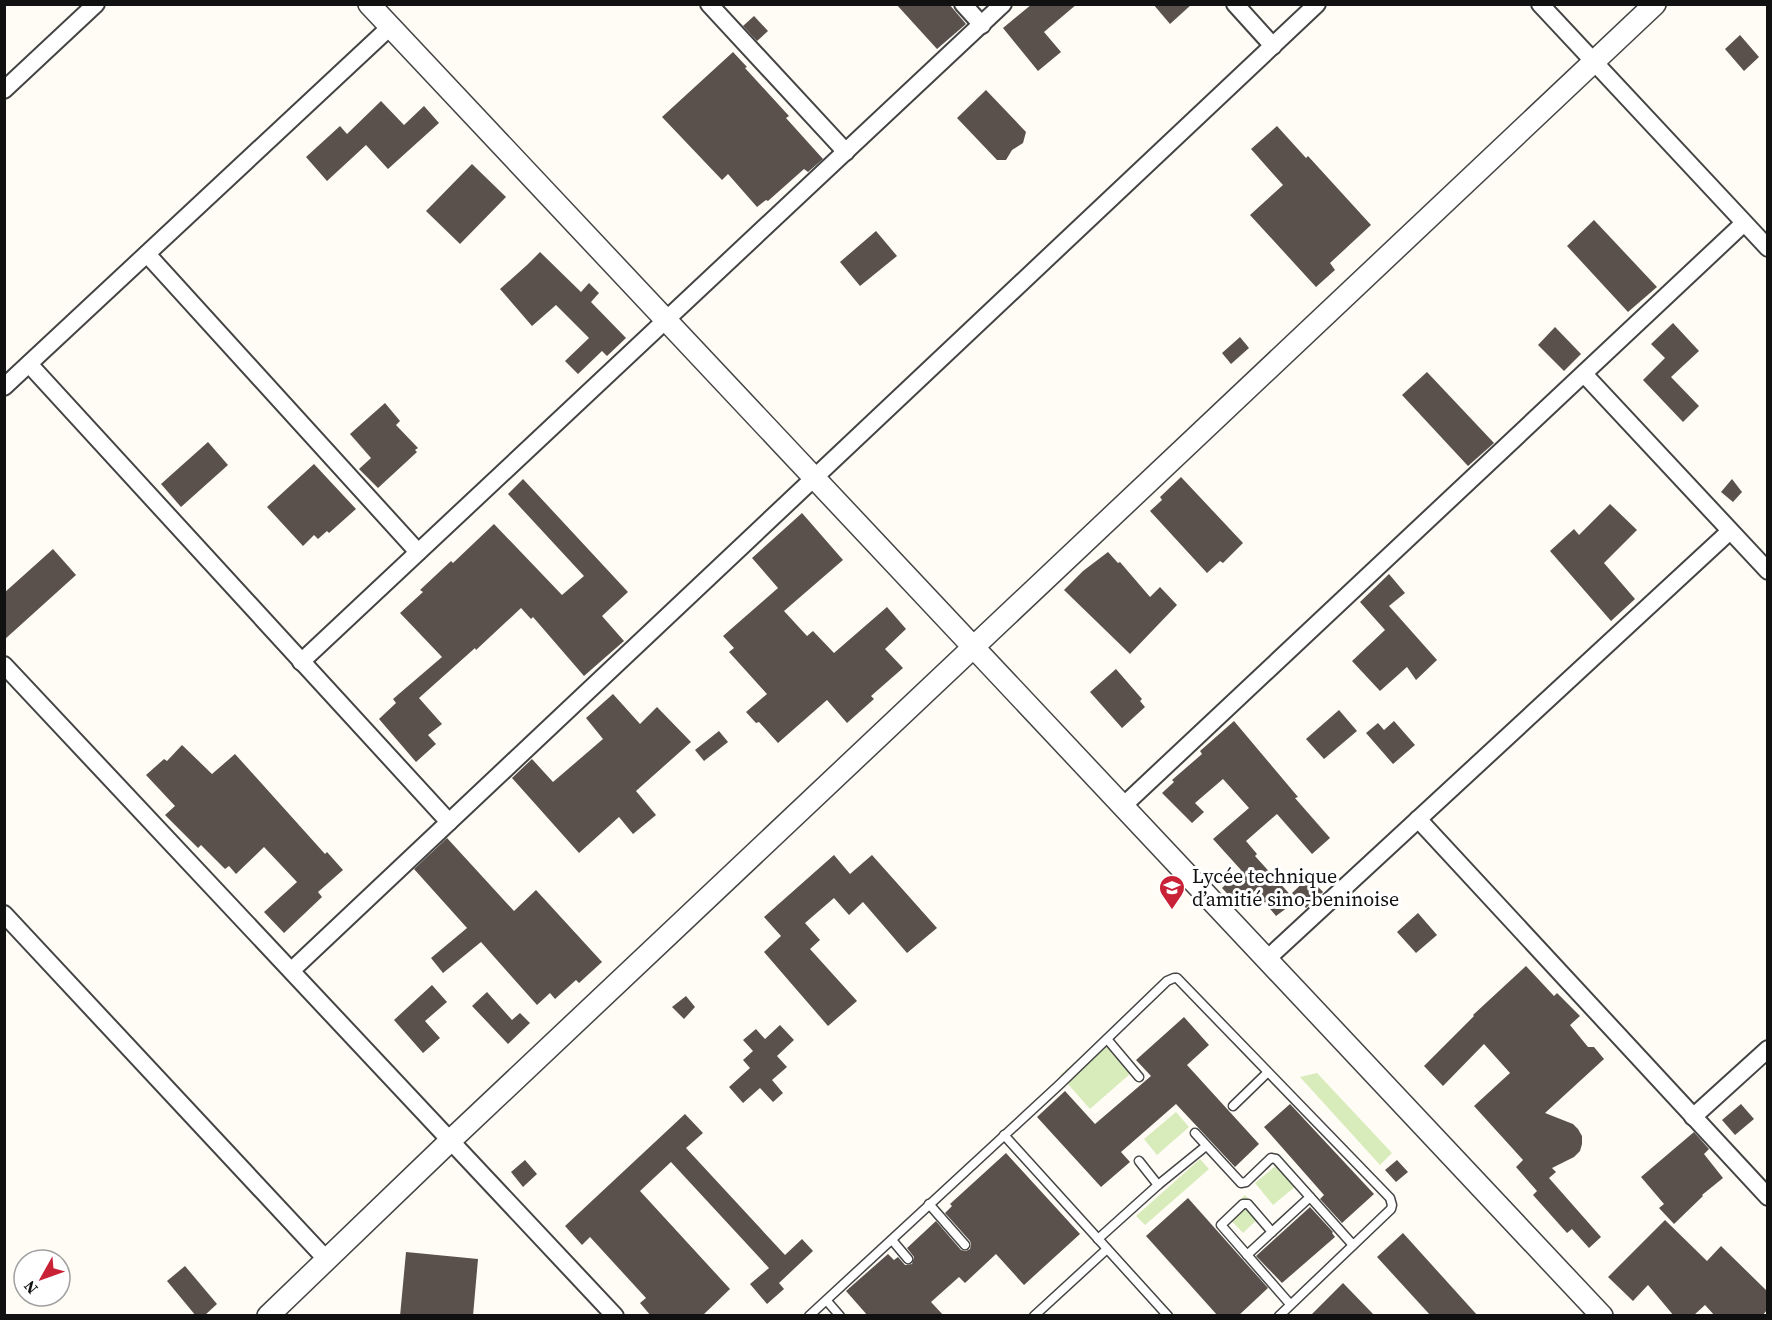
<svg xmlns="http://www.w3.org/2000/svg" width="1772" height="1320" font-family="'Source Serif 4',serif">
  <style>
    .green { fill: #d8ecbb }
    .building { fill: #5a514c }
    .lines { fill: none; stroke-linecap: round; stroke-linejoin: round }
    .service-casing { stroke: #444; stroke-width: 11 }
    .minor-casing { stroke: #444; stroke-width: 20 }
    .tertiary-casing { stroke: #444; stroke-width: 24 }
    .service { stroke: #fff; stroke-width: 8 }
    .minor { stroke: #fff; stroke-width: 16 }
    .tertiary { stroke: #fff; stroke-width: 21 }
    .labels { text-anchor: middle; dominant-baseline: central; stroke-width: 6; stroke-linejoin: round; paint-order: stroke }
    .poi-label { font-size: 20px; fill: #111; stroke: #fff; text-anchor: start }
  </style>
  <rect width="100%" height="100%" fill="#fffcf5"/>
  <g class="green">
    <polygon points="1101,1039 1131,1073 1090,1109 1060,1075"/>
    <polygon points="1317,1073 1392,1153 1380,1165 1300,1077"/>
    <polygon points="1176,1112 1189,1127 1157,1155 1144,1139"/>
    <polygon points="1200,1159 1209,1169 1145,1225 1136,1216"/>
    <polygon points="1278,1164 1296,1186 1273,1205 1255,1183"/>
    <polygon points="1245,1195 1263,1214 1243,1233 1225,1214"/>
  </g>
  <g class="building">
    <polygon points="896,4 949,4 966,24 937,49"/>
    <polygon points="1032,4 1077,4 1044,32 1061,52 1038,71 1003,28"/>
    <polygon points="1153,4 1192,4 1170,24"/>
    <polygon points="754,16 768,31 757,41 743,26"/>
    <polygon points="1740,35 1759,57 1744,71 1725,49"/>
    <polygon points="733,52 747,67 745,68 789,116 786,118 823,159 808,172 804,169 768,201 766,200 757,207 728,174 722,180 662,117"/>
    <polygon points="986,90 1026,132 1023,143 1012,150 1006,160 997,160 957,118"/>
    <polygon points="381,101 404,125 424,106 439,123 388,169 366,145 327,181 306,157 340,126 347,134"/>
    <polygon points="1277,126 1306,158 1308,156 1371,225 1330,263 1335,270 1316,287 1250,215 1283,185 1251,149"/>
    <polygon points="472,164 506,197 460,244 426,211"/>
    <polygon points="1594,220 1657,287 1628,312 1567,246"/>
    <polygon points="876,231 897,256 860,286 840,262"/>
    <polygon points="540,252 581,292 589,283 599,293 591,302 626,338 607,356 602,351 578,374 565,361 589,338 556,305 532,326 500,289 527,265"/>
    <polygon points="1673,323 1699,351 1671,377 1699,406 1683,422 1643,380 1665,358 1651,344"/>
    <polygon points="1555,327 1581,354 1564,371 1538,345"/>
    <polygon points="1240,337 1249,348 1231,364 1222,353"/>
    <polygon points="1427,372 1494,443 1468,466 1402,395"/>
    <polygon points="385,403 400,421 396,425 418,448 415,450 417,452 378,488 359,469 371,458 350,434"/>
    <polygon points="208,442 228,465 181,507 161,484"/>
    <polygon points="314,464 356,509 329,533 327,531 318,539 314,535 303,546 267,507"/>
    <polygon points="1181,477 1243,543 1223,563 1220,561 1207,573 1150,511 1162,500 1160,497"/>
    <polygon points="523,479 628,592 602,616 624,641 584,676 533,617 531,619 521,608 476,650 475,648 419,698 442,724 428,735 436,744 416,762 379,719 396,703 393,699 442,657 400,613 423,592 420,590 451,561 453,563 494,524 562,595 584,576 508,494"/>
    <polygon points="1732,479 1742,492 1733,502 1721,492"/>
    <polygon points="1610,504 1637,530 1604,563 1635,599 1611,621 1550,551 1574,529 1579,535"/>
    <polygon points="802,513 843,560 784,611 807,636 813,631 834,653 887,607 906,629 885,649 903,668 871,696 874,699 847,723 827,700 778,743 759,722 756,723 746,712 767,694 729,652 734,648 723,636 778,588 752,558"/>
    <polygon points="53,549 76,575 4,640 4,593"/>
    <polygon points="1108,552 1118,563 1120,562 1150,597 1160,587 1177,605 1130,654 1064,590 1083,571"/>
    <polygon points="1389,574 1405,593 1389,606 1437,660 1416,680 1407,667 1380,691 1352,661 1385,630 1360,602"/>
    <polygon points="1116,669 1142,699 1140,701 1145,707 1122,728 1090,692"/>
    <polygon points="613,694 640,724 657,707 691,742 636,791 656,815 633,834 619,817 579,853 512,778 532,759 553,782 603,739 586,718"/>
    <polygon points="1339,710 1357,731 1324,759 1306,739"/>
    <polygon points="1234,721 1298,797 1295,798 1330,838 1312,854 1277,814 1246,841 1257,854 1255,856 1296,901 1276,916 1255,891 1239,906 1222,888 1241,870 1213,839 1249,808 1223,779 1195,803 1204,812 1192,823 1162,793 1174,782 1172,780 1202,754 1200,751"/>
    <polygon points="1394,721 1415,745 1393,764 1366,733 1378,723 1384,730"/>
    <polygon points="719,731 728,742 704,761 695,750"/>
    <polygon points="182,745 212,774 235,754 325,854 327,852 343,870 318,892 322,897 284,933 264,912 297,882 264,847 236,874 229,866 225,869 201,845 198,848 165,815 175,806 146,775 164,759 167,761"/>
    <polygon points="447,838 514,911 536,890 602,962 579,983 576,980 555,999 550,993 537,1005 481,942 443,973 431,958 467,928 414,869"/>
    <polygon points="834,855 850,874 872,855 937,928 907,953 863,902 849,915 834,898 805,923 820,940 810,949 857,1001 828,1026 764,952 781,936 764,917"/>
    <polygon points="1309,877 1323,892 1306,908 1292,893"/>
    <polygon points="1418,913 1437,935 1416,953 1397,932"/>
    <polygon points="1526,966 1554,996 1557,993 1580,1016 1570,1025 1588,1047 1594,1047 1604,1059 1545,1113 1573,1124 1578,1129 1582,1136 1582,1144 1580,1151 1574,1157 1552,1168 1556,1172 1549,1178 1601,1237 1589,1248 1572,1229 1567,1233 1533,1195 1537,1191 1516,1167 1523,1160 1474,1106 1510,1073 1484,1044 1443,1086 1424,1066 1474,1016 1473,1015"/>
    <polygon points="432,985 447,1002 425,1021 440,1038 423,1053 394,1020"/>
    <polygon points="487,992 512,1020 520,1013 530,1023 508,1044 472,1006"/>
    <polygon points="686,996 695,1007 684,1019 672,1007"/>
    <polygon points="1184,1017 1209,1045 1187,1065 1259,1144 1235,1167 1176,1104 1121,1152 1130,1162 1101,1187 1037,1117 1065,1091 1095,1124 1151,1076 1136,1060"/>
    <polygon points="780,1025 794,1040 777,1056 787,1067 772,1080 783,1093 773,1102 760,1088 743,1103 729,1087 750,1068 743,1060 753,1051 743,1040 756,1029 765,1039"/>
    <polygon points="1290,1104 1374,1194 1342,1223 1320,1199 1324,1195 1264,1127"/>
    <polygon points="1741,1104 1754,1119 1735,1135 1722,1120"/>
    <polygon points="685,1114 703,1133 686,1148 785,1255 802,1239 813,1251 779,1283 784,1289 767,1304 750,1284 769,1268 671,1162 640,1191 730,1289 702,1316 651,1316 640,1303 646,1298 590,1237 582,1245 565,1226"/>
    <polygon points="1694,1132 1709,1149 1704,1154 1723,1178 1702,1195 1703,1196 1674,1224 1659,1208 1664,1204 1641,1177"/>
    <polygon points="1006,1153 1080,1234 1024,1285 996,1254 965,1283 959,1277 931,1302 944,1316 868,1316 846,1291 888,1254 894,1260 898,1257 905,1265 912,1264 914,1257 907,1248 936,1221 961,1250 966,1251 970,1249 971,1244 970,1241 945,1213 952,1206 950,1204"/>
    <polygon points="525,1160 537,1174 523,1187 511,1172"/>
    <polygon points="1397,1160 1408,1172 1396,1182 1385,1170"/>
    <polygon points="1188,1198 1268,1288 1238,1316 1218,1316 1146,1236"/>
    <polygon points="1310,1207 1333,1232 1332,1233 1335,1237 1282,1283 1256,1256"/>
    <polygon points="1665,1220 1707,1261 1721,1246 1767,1291 1767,1310 1762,1316 1715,1316 1705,1305 1693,1316 1674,1316 1648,1285 1633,1301 1608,1277"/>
    <polygon points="1403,1233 1478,1316 1431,1316 1377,1257"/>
    <polygon points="406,1252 478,1259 473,1316 400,1316"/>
    <polygon points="185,1266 217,1304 204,1316 196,1316 167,1281"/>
    <polygon points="1343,1283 1375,1316 1310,1316"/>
  </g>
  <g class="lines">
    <defs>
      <g id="service">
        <polyline points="1107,1039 1139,1077"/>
        <polyline points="1233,1106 1267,1073"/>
        <polyline points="1195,1133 1241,1183 1246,1182 1271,1158 1276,1159 1353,1245"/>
        <polyline points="1004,1135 1168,1316"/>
        <polyline points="1139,1161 1158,1185"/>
        <polyline points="929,1204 965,1245"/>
        <polyline points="1272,1232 1248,1204 1243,1204 1221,1225 1290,1304"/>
        <polyline points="1098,1239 1158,1185 1206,1146"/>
        <polyline points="892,1240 908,1259"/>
        <polyline points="1247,1255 1310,1197"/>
        <polyline points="827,1301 840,1316"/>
        <polyline points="809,1316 1059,1085 1167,981 1174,978 1177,978 1390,1198 1392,1205 1391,1209 1279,1316"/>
        <polyline points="1034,1316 1107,1249"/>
      </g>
      <g id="minor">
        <polyline points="709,4 846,152"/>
        <polyline points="963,4 982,25"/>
        <polyline points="1235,4 1273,46"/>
        <polyline points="1540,4 1768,248"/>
        <polyline points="4,90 96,4"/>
        <polyline points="147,254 418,552"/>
        <polyline points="29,364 449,822"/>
        <polyline points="1584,374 1768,571"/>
        <polyline points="4,387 390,27"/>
        <polyline points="301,662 1003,4"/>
        <polyline points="4,665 615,1316"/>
        <polyline points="1123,806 1744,223"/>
        <polyline points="1418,819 1768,1197"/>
        <polyline points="4,914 326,1259"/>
        <polyline points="1267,959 1730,531"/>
        <polyline points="292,970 1317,4"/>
        <polyline points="1693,1117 1768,1049"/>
      </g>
      <g id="tertiary">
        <polyline points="369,4 1602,1316"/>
        <polyline points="268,1316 451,1140 1655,4"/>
      </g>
    </defs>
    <use href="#service" class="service-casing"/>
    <use href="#minor" class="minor-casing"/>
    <use href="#tertiary" class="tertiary-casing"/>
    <use href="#service" class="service"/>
    <use href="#minor" class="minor"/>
    <use href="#tertiary" class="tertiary"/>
  </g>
  <defs>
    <symbol id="school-pin" viewBox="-11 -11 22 30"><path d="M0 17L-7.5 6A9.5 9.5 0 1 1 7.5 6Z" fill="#c92136" stroke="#fff"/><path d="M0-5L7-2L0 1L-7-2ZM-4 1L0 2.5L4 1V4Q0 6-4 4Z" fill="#fff"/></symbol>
  </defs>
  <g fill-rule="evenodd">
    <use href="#school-pin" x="1157" y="873" width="30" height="40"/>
  </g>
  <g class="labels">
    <g class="poi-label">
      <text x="1192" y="876">Lycée technique<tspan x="1192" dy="23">d’amitié sino-beninoise</tspan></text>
    </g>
  </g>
  <rect width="1772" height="1320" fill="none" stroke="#111111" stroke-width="12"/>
  <g transform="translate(42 1278) rotate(230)"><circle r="28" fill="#ffffff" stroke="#a0a0a0" stroke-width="1.5"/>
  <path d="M0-4.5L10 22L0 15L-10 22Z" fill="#c92136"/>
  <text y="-9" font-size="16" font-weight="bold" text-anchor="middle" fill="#111111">N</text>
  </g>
</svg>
